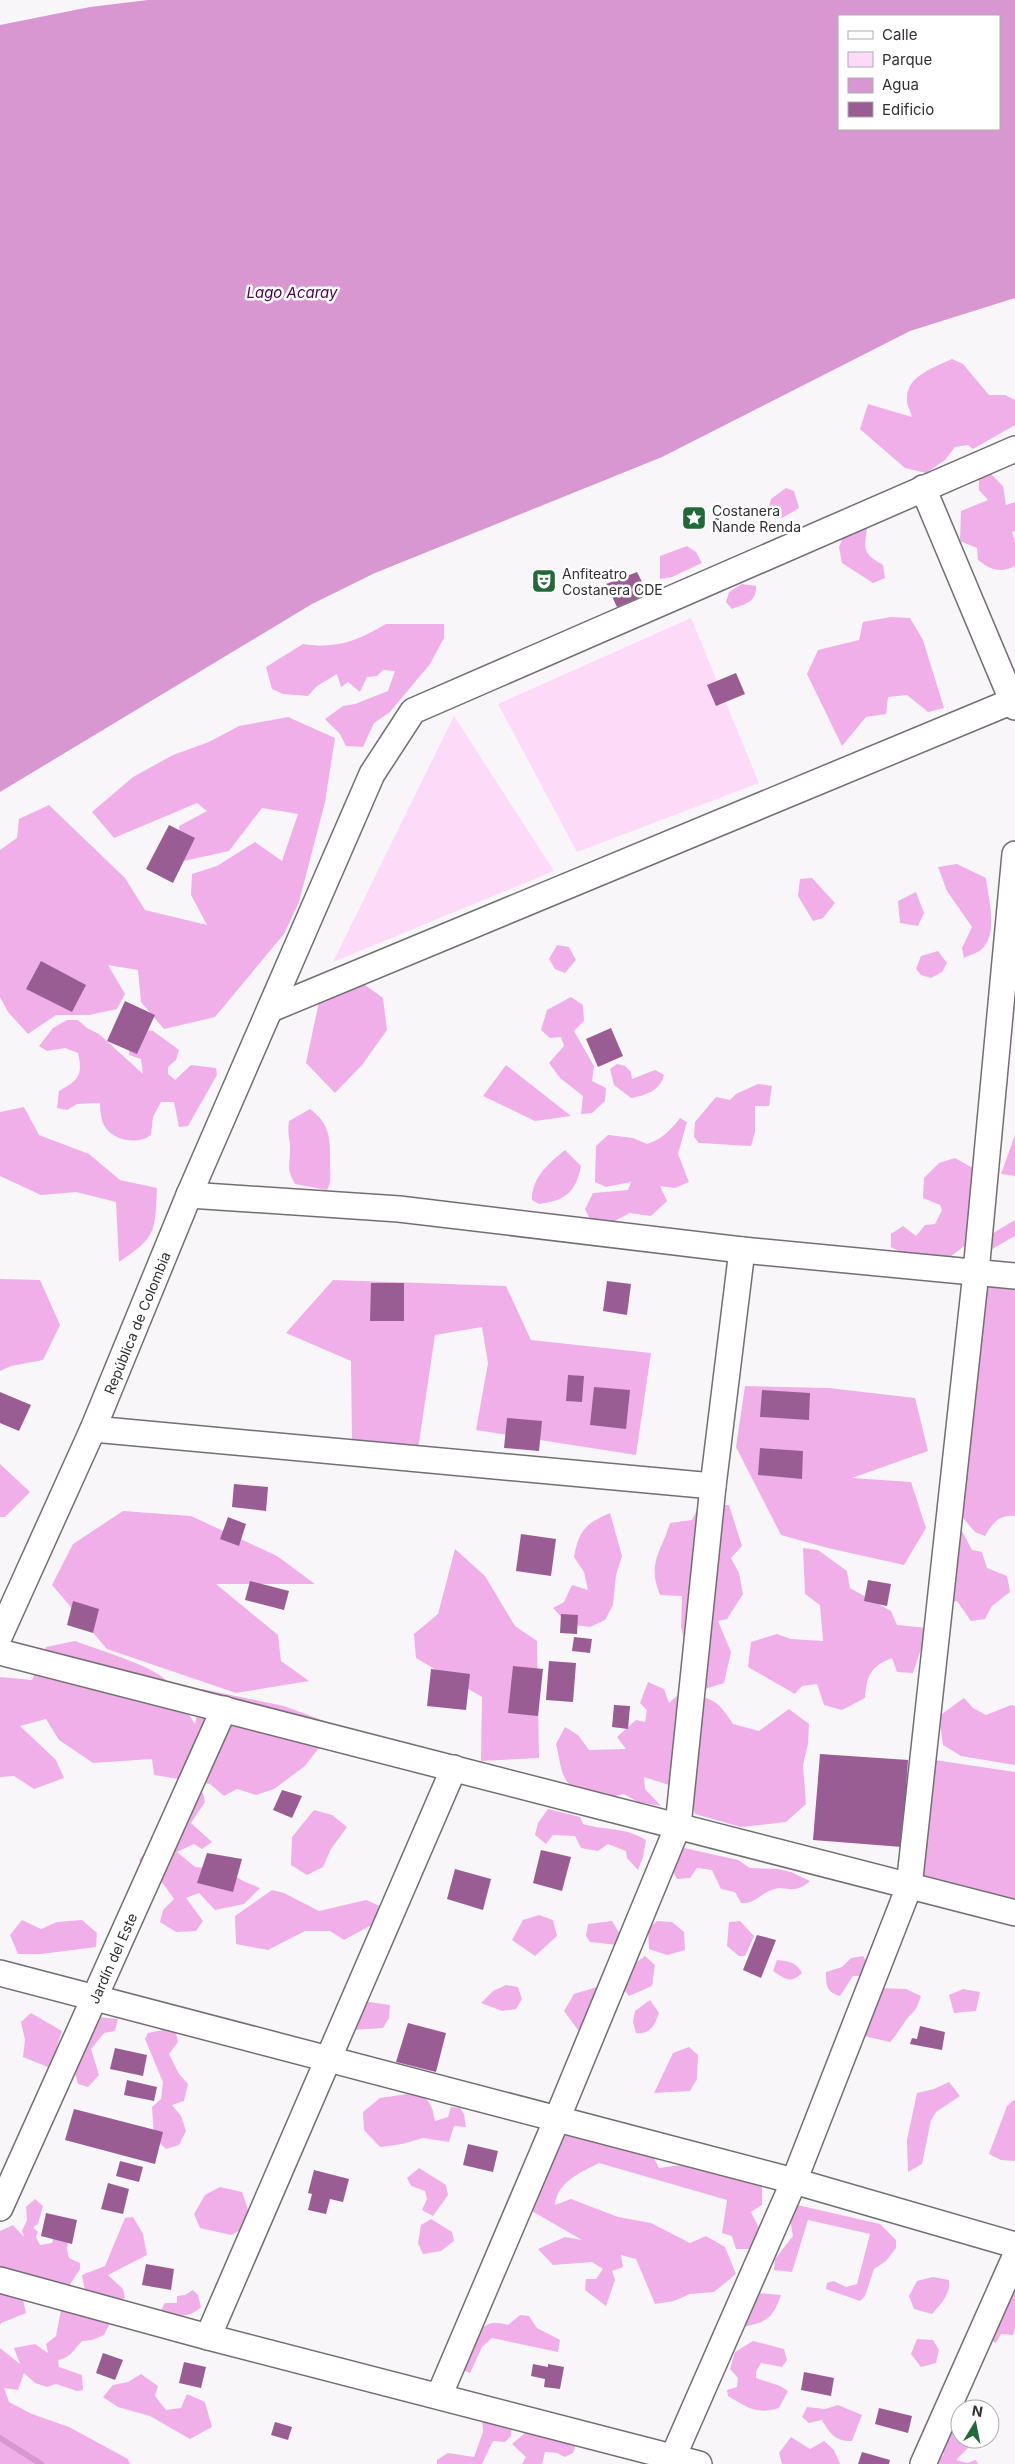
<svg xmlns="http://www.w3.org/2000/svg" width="1015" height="2464" font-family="Inter,sans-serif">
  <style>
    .green { fill: #fcdaf8 }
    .forest { fill: #f1afe9 }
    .water { fill: #d897d1; fill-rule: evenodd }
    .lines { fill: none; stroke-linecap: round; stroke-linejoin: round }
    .stream { stroke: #d897d1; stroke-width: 6 }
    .building { fill: #995d94 }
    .minor-casing { stroke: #726e71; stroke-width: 28 }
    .minor { stroke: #fff; stroke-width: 25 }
    .labels { text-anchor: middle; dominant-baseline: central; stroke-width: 5; stroke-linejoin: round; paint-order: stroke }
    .poi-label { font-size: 14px; fill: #312f31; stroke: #fff; text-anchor: start }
    .street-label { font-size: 14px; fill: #312f31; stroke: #fff }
    .water-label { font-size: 15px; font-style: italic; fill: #4e004b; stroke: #fff }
  </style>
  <rect width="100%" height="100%" fill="#f9f6f9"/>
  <g class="green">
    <polygon points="691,618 759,783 577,852 498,704"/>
    <polygon points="454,716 554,871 333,962"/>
  </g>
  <g class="forest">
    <path d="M952,359L963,364L989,395H1005L1015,400V425L973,449L968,445L955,447L945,460L926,473L905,468L860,429L868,404L912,417C911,412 906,404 907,398C907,375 936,367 952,359Z"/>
    <path d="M991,474L1003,486L1006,505L1015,502V531L1012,532L1015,541V566C1001,574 989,569 978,560L977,548L960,541L961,511L988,500L979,490V478Z"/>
    <polygon points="786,488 794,491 799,508 782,518 768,511 771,499"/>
    <path d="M857,522L867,528C864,551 863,553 883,565L885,578L873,583L842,563L839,547L848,526Z"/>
    <polygon points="687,546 696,552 702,563 672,577 660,579 660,556"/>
    <path d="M742,584L756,586C757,602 745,604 732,609L726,602L729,592Z"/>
    <polygon points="891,617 910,618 923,640 944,708 928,712 907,695 888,697 886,714 866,717 842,746 807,674 818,650 859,640 863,622"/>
    <path d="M386,624H444V638L430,664L390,712L374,723L363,747L346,746L340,734L325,719L343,706L355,704L388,691L395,671L383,670L377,676L367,677L360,692L348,682L341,687L337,674L317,686L308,696L283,694L272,689L266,667L303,644C338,649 357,641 386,624Z"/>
    <polygon points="288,717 335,738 325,802 299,902 284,934 215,1017 164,1029 141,1002 138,970 108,965 125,994 117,1009 89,1015 56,1015 28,1034 8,1012 0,997 0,850 17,838 19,819 49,805 125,878 145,910 207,925 191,895 192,874 217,866 255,842 282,861 298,814 262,808 229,851 184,861 179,826 207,811 197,803 114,838 92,812 133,777 173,755 209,742 239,726"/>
    <path d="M957,864L986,878C988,898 999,933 982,949C978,953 969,955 964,958L962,948L972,927L947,891L938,867Z"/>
    <polygon points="812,878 835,903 823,918 813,921 798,896 800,879"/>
    <polygon points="916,892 924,913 918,926 900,923 898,901"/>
    <polygon points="557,945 569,947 576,960 565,973 555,969 549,959"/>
    <polygon points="938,951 947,963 942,972 931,978 921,975 916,969 921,956"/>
    <polygon points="361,982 383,998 387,1030 362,1065 335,1093 306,1063 320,997"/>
    <polygon points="571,997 583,1005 584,1021 574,1031 594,1066 592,1081 606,1088 605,1101 592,1113 581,1114 583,1096 560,1078 549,1063 564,1046 561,1037 550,1038 541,1030 547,1010"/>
    <path d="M67,1020H78L87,1028L99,1034L143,1074L141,1059L129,1055L131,1038L136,1029L153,1031L179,1050L176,1060L168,1067V1074L175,1080L191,1065L216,1068L217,1075L188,1126L179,1127L174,1102H161L153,1117L151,1135C138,1145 114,1141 105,1127C101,1121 100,1110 100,1103L77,1104L67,1110L57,1108L59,1091C79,1080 83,1075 78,1053L65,1048L47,1051L39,1046L53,1028Z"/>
    <path d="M617,1064L625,1066L631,1072L632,1079L655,1070L664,1075C660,1091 646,1095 631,1098L614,1085L610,1069Z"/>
    <polygon points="506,1065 571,1116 535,1121 483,1096"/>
    <polygon points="758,1084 772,1086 769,1106 755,1106 755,1132 751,1146 699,1143 694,1137 695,1122 716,1097 730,1100 736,1094"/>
    <path d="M24,1107L39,1135L89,1154L120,1180L157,1188C155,1231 157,1237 119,1262L116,1202L76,1192L41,1195L0,1176V1112Z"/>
    <path d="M310,1109C331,1125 330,1139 330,1164C330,1174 332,1181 327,1190L295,1184C286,1168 290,1166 290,1149C290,1137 287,1134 289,1121Z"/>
    <path d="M680,1118L687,1122L678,1154L689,1182L675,1188L660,1186L667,1201L651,1216L630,1213L603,1227L592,1223L585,1209L593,1193L628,1190L631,1182L606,1187L595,1182L596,1146L608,1135L633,1138L647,1144C662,1139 670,1131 680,1118Z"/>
    <polygon points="1015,1135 1015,1176 1001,1174"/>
    <path d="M565,1150L581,1166C576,1192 565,1201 539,1204L532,1200C532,1177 548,1164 565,1150Z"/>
    <polygon points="955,1158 980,1172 967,1244 946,1260 912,1258 891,1247 891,1234 903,1226 916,1236 925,1225 935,1224 942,1210 940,1205 923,1198 924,1178 939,1163"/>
    <polygon points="1015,1220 1015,1236 985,1253 983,1239"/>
    <polygon points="0,1279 40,1280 60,1325 43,1360 11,1366 0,1371"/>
    <polygon points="333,1280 506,1286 531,1340 651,1353 636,1455 476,1430 488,1363 482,1327 435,1335 418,1449 352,1444 351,1361 286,1333"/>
    <path d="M983,1280L1015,1285V1516C999,1514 992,1524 985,1536L975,1532L963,1518L970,1392Z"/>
    <polygon points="745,1386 829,1388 915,1398 928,1451 852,1478 911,1482 926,1528 904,1565 828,1548 781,1535 736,1447"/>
    <polygon points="0,1464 30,1492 5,1517 0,1517"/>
    <path d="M729,1505L742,1546L731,1558L739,1573L743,1594L727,1619L718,1621L731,1652L724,1683L705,1689H680L685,1643L681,1627L682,1596L660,1595C647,1562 661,1553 670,1523L692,1520L699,1506Z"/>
    <polygon points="123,1511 191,1516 277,1556 315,1584 216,1584 278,1635 281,1661 309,1681 236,1693 107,1649 52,1585 73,1544"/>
    <path d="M610,1513L622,1556L616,1575L613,1605L605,1620L590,1627L568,1624L553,1608L564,1602L572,1585L588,1590L584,1572L574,1557C579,1530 585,1524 610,1513Z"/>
    <polygon points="962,1531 972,1550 982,1552 987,1568 1007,1576 1010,1592 992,1606 985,1619 971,1621 957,1601 946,1603 953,1546"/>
    <path d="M803,1548L818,1550L847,1571L850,1588L891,1611L897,1625L928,1628L913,1673L897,1672L892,1658C870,1667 867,1675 865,1698L842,1710L824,1705L817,1684L802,1686L795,1694L748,1667L751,1642L777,1634L791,1639L823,1641L820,1605L805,1594Z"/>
    <polygon points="455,1549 485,1576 515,1626 537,1641 539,1758 481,1761 482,1697 416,1658 414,1634 438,1614"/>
    <path d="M75,1641C98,1650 156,1666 170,1684C179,1696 186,1711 195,1724L202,1689L284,1706L351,1731L331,1745L318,1749L305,1766L274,1789L256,1795L237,1789L224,1796L210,1784L154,1775L152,1759L93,1763L59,1740L46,1719L20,1726L56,1760L64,1778L34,1789L14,1776L0,1777V1677L32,1680L46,1647Z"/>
    <path d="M648,1682L664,1689L669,1703L679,1694C711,1698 715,1696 733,1724L759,1731L789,1709L809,1724L808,1744L803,1765L806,1804L786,1822L741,1827L695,1814L691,1801L674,1773L669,1785L644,1777L645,1789L661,1806L638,1802L624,1794L611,1797C602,1792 597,1795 588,1793C559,1788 562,1766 556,1744L565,1727L578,1735L589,1750L626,1749L617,1737L636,1720L645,1722L647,1710L640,1703Z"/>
    <polygon points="964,1698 973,1708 986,1715 1011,1705 1015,1706 1015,1765 961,1756 943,1745 939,1716"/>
    <polygon points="935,1760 1015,1772 1015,1899 922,1879"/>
    <polygon points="197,1791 203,1793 205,1802 191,1823 212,1842 202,1849 194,1844 177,1852 195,1867 226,1870 243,1881 260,1888 244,1904 215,1910 199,1893 186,1898 203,1921 196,1931 176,1932 160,1922 163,1910 174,1899 165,1886 139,1860"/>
    <path d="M548,1809L580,1817L583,1824C607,1831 622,1826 646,1840L643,1857L638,1870L627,1858L626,1851L608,1844L598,1851L581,1848L575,1836L553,1835L546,1844L535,1835L538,1823Z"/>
    <polygon points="314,1810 332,1815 347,1827 331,1849 323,1867 307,1875 291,1865 292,1837"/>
    <path d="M684,1848L738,1860L750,1868L778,1869L791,1872L810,1881C792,1897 787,1883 769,1891C758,1896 754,1904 741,1903L735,1892L721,1889L712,1870L697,1868L690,1878L677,1879L672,1870Z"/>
    <polygon points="272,1890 284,1893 319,1911 366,1900 380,1906 377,1922 344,1940 330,1931 305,1931 268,1950 236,1944 235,1916"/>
    <polygon points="539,1915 553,1920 557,1936 535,1956 512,1940 523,1920"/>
    <polygon points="22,1920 41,1929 57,1922 82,1920 97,1933 96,1947 41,1954 18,1954 10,1935"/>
    <polygon points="612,1921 621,1936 617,1945 590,1942 586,1936 588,1924"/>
    <polygon points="657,1921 672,1922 684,1932 685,1950 667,1955 649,1949 648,1929"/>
    <polygon points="740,1921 754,1936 745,1956 739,1956 727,1946 729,1922"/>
    <polygon points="645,1956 655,1965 652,1986 629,1996 621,1986 631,1966"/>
    <path d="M863,1956L870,1967L866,1976H853L840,1996C826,1992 826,1985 826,1972L842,1967L851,1958Z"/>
    <path d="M777,1960C789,1961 796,1962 802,1973C791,1984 785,1979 773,1971Z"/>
    <polygon points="506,1985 518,1987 522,1999 516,2009 502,2011 481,2003 493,1991"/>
    <polygon points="597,1987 616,2004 587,2032 578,2030 564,2011 574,1994"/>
    <path d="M881,1988L906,1989L921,1996C915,2015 914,2009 904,2023C899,2030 896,2036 890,2042L864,2036Z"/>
    <polygon points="963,1989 980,1992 976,2011 954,2013 949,1995"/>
    <path d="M650,2000L659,2013C655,2025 650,2035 636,2033L633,2022L635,2011Z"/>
    <polygon points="362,2001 390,2005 389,2018 383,2028 352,2030"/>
    <polygon points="31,2013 62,2031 50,2068 23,2057 25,2040 21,2022"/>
    <polygon points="98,2017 118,2019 115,2031 104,2033 91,2049 99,2075 88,2087 78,2084 73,2065"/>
    <polygon points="168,2029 176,2033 178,2042 169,2054 179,2074 188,2084 184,2101 172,2105 181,2116 186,2131 179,2145 166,2149 154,2137 152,2107 161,2099 163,2082 145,2039 148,2033"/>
    <polygon points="689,2047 698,2055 697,2079 690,2091 654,2093 673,2053"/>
    <polygon points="949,2082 960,2096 936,2112 931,2120 922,2164 908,2172 907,2140 917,2093 934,2089"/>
    <path d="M414,2093C430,2098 432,2105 435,2121L448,2117L451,2107L460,2108L464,2114L466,2127L454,2126L449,2142L423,2138L402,2144L380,2147L364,2130L363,2112L380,2098Z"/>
    <polygon points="1015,2099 1015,2161 1001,2160 989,2154 1007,2106"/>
    <path d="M565,2130L652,2154L659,2168L695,2163L762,2184V2205L751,2212L759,2228L749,2249H736L732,2236L722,2233L727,2200L599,2163C581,2172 557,2182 555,2205L571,2199L618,2217L651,2223L690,2243L706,2236L725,2247L736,2274L714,2292L690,2294L674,2301L655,2304L636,2259L621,2255L623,2267L612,2271L615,2280L606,2306L585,2290L586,2279H596L603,2269L592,2262L553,2265L538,2249L565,2237L582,2240L530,2210Z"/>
    <polygon points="419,2168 446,2185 448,2195 433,2216 422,2210 427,2199 425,2191 411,2186 407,2178"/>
    <polygon points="220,2187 242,2192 250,2215 244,2228 231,2235 200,2228 194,2214 205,2195"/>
    <polygon points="35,2199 43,2206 38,2224 33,2227 38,2232 36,2237 40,2245 52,2243 54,2236 69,2236 67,2249 69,2258 80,2263 80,2269 69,2286 26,2280 0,2270 0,2231 13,2225 24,2237 22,2231 27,2220 26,2207"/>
    <polygon points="793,2204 880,2224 896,2240 896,2248 886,2261 874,2269 865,2296 860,2301 826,2289 827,2283 834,2281 846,2287 857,2284 870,2234 808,2220 792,2272 774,2270 775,2259 793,2236 790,2219"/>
    <polygon points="133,2217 143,2234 147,2255 108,2275 123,2289 125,2298 111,2302 86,2296 82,2275 105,2266 125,2218"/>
    <polygon points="431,2219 452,2232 454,2241 441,2251 423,2254 418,2243 421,2225"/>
    <polygon points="1015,2274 1015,2327 1013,2335 1001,2334 996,2343 988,2338 1001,2314 1008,2308 1005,2299"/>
    <path d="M933,2277L949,2280C951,2294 941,2304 932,2314L914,2309L909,2296L917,2281Z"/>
    <polygon points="0,2289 22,2295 26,2313 1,2323 0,2326"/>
    <path d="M193,2290L198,2295L201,2307C187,2320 178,2315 161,2310L165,2303H177V2296L185,2295Z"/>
    <path d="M759,2293L781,2295C773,2318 767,2322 743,2327L747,2300Z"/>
    <path d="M61,2310L103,2317L109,2325L104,2335L92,2340L82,2341C73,2350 72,2357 58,2360L59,2367L82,2375L83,2390L77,2391L56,2384L47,2387L35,2383L24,2373L18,2390L4,2388L9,2402L32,2414L69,2427L128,2459L130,2464H0V2348L20,2364L14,2348L35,2344L48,2353L46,2344L56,2336Z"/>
    <path d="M520,2315L529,2316L537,2328L560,2340L558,2352L492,2338L482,2347L470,2373L458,2368C465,2354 474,2327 492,2323C496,2322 504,2324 508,2325Z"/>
    <polygon points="917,2339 933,2340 939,2350 936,2363 921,2367 911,2354"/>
    <path d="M753,2341L784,2349L787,2360L782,2367L761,2363L756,2372V2378L780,2386L788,2391L779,2408C756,2415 747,2407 728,2396L727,2390L737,2387L738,2378L730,2369L735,2352Z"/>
    <polygon points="141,2374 158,2386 155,2396 166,2410 181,2408 187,2394 205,2402 212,2427 190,2439 150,2416 118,2407 103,2397 113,2385 128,2382"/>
    <path d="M838,2405L862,2415L852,2441C836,2442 829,2433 822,2420L809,2423L802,2417L807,2407L825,2409Z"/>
    <polygon points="482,2418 512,2424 511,2436 505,2442 493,2441 482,2464 437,2464 437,2460 448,2453 474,2457 483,2432"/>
    <polygon points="931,2422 960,2424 960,2439 970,2439 969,2447 956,2460 967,2463 976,2460 978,2464 936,2464 944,2454 925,2432"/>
    <polygon points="531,2428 578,2439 573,2453 565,2457 557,2453 545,2452 542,2464 522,2464 526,2457 512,2444"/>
    <polygon points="791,2437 810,2449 824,2441 834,2450 840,2464 782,2464 779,2453"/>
  </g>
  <path class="water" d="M148,0H1015V298L910,331L662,457L375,573L312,604L0,792V25L90,7ZM839,16H999V129H839Z"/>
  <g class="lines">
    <polyline class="stream" points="0,2438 41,2464"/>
  </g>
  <g class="building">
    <polygon points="637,572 648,594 617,607 606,584"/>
    <polygon points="736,673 745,694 716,706 707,685"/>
    <polygon points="169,825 195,838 173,883 146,869"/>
    <polygon points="41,961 86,985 72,1012 26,989"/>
    <polygon points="125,1001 155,1015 137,1054 107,1041"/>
    <polygon points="611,1028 623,1056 598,1067 586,1039"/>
    <polygon points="607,1281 631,1284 627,1315 603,1311"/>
    <polygon points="371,1283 404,1283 404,1321 370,1321"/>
    <polygon points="568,1375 584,1376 582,1402 566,1401"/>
    <polygon points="594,1387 630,1390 626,1429 590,1425"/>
    <polygon points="762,1390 810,1393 809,1420 760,1417"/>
    <polygon points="0,1392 31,1405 19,1431 0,1423"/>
    <polygon points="507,1418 542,1421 539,1451 504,1448"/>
    <polygon points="760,1448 803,1451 802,1479 758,1475"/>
    <polygon points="234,1484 268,1487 266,1511 232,1507"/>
    <polygon points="228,1517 246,1524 239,1546 220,1539"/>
    <polygon points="521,1534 556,1539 551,1576 516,1571"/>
    <polygon points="868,1580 891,1584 887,1606 864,1601"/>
    <polygon points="250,1581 289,1591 284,1610 245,1600"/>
    <polygon points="73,1601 99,1609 93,1633 67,1625"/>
    <polygon points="561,1614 578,1615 577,1634 560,1633"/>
    <polygon points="574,1637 592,1639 590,1653 572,1651"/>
    <polygon points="549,1661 576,1663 573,1702 546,1700"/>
    <polygon points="513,1666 543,1669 538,1716 508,1713"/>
    <polygon points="431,1669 470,1674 466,1710 427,1706"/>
    <polygon points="614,1705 630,1706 628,1729 612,1727"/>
    <polygon points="820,1754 908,1760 902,1847 813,1840"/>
    <polygon points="282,1790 302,1796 292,1818 273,1810"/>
    <polygon points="541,1850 571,1857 562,1891 533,1883"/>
    <polygon points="207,1853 242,1859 233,1892 197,1883"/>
    <polygon points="455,1869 491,1879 483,1910 447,1899"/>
    <polygon points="757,1935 776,1940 761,1978 743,1970"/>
    <polygon points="408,2023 446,2033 436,2072 396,2062"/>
    <polygon points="920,2026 945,2032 942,2050 910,2044 912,2038 917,2039"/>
    <polygon points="115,2048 147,2055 143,2076 110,2069"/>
    <polygon points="127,2080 157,2087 154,2101 124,2095"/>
    <polygon points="74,2109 163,2132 155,2164 65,2140"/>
    <polygon points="468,2144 498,2151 493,2172 463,2165"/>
    <polygon points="120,2161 143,2167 139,2182 116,2176"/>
    <polygon points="314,2170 349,2179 343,2202 330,2199 326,2214 308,2210 312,2194 308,2193"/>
    <polygon points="108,2183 129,2189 123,2214 101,2209"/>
    <polygon points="46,2213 77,2220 72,2244 41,2236"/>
    <polygon points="146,2264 174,2269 171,2290 142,2285"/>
    <polygon points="103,2353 123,2360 115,2380 96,2373"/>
    <polygon points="184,2362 206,2367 201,2388 179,2383"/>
    <polygon points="533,2364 548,2367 548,2364 564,2367 560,2389 544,2387 545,2379 531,2376"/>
    <polygon points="804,2372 834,2378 831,2396 801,2390"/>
    <polygon points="879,2408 912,2416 908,2433 875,2424"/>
    <polygon points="275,2422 292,2427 288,2440 271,2435"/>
    <polygon points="862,2452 890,2460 889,2464 858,2464"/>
  </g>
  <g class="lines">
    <defs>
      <g id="minor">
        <polyline points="923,488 1015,707"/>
        <polyline points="271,1009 1015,700"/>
        <polyline points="189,1195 399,1209 742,1250 1015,1276"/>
        <polyline points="93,1429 713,1486"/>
        <path id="s1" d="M0,1635L93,1429L189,1195L372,774L413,711L1015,449"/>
        <polyline points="0,1652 1015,1913"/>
        <polyline points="0,1973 794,2181 1015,2245"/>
        <path id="s2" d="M0,2208L224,1709"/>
        <polyline points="0,2280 208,2337 699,2464"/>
        <polyline points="208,2337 454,1768"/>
        <polyline points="439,2396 557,2119 678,1826 713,1486 742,1250"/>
        <polyline points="673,2457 794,2181 909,1887 976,1272 1015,854"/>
        <polyline points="923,2464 1015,2257"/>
      </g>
    </defs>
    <use href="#minor" class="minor-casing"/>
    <use href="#minor" class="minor"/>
  </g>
  <defs>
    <symbol id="sight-square" viewBox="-11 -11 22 22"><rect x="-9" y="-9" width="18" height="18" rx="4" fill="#216a38" stroke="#fff"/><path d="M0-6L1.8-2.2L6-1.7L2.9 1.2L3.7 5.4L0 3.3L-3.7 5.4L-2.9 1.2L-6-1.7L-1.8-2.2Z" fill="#fff"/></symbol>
    <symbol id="theatre-square" viewBox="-11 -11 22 22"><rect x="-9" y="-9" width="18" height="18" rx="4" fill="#216a38" stroke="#fff"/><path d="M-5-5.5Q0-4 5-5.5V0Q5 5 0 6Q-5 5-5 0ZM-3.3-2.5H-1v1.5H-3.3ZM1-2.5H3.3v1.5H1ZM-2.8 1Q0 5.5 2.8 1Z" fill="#fff"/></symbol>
  </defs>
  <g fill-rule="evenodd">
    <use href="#sight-square" x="680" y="504" width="28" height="28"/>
    <use href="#theatre-square" x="530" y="567" width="28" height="28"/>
  </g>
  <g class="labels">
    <g class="poi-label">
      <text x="712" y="510">Costanera<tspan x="712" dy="16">Ñande Renda</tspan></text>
      <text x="562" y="573">Anfiteatro<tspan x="562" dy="16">Costanera CDE</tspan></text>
    </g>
    <g class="street-label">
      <text stroke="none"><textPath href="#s1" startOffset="341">República de Colombia</textPath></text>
      <text stroke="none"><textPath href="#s2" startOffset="274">Jardín del Este</textPath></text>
    </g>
    <g class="water-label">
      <text x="292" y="292">Lago Acaray</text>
    </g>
  </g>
  <rect x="838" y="15" width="162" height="115" fill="#ffffff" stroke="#adacad"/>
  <rect x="848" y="31" width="25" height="8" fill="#ffffff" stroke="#adacad"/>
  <text x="882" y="40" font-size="15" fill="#312f31">Calle</text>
  <rect x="848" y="52" width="25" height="15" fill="#fcdaf8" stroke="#adacad"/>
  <text x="882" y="65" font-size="15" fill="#312f31">Parque</text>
  <rect x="848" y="78" width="25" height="15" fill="#d897d1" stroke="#adacad"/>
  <text x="882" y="90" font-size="15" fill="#312f31">Agua</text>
  <rect x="848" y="102" width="25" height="15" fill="#995d94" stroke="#adacad"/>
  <text x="882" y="115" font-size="15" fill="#312f31">Edificio</text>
  <g transform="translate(975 2424) rotate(10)"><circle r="24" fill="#ffffff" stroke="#adacad"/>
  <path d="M0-4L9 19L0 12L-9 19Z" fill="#216a38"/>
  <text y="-8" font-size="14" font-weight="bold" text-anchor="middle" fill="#312f31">N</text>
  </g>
</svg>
